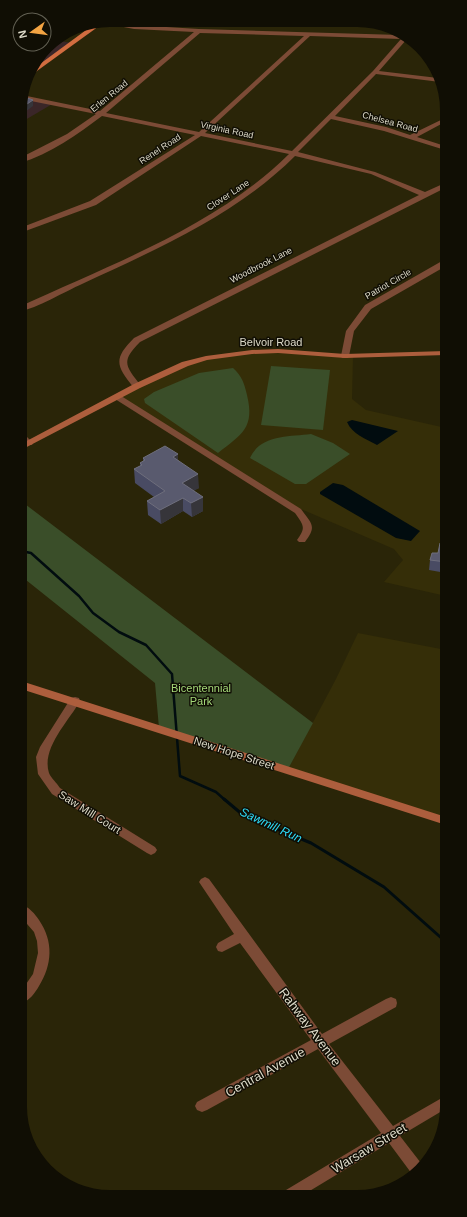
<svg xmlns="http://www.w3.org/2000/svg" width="467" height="1217" font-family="Arial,sans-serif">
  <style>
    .commercial { fill: #3a2628 }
    .built { fill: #352e08 }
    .green { fill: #3a4e29 }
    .water { fill: #010c0f }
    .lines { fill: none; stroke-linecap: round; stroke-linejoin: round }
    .stream-far1 { stroke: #010c0f; stroke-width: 2.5 }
    .stream { stroke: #010c0f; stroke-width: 3 }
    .street { fill: #7c4b36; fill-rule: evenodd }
    .secondary { fill: #ad5e3d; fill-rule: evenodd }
    .primary { fill: #d26d40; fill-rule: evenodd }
    .wall { fill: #494b63 }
    .shaded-wall { fill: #36353a }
    .building { fill: #595a6e; stroke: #6e6e7c }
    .labels { text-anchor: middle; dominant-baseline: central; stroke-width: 3; stroke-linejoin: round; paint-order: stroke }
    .far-street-label { font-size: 9px; fill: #dddac9; stroke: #100e04 }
    .street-label { font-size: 11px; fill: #dddac9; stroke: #100e04 }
    .park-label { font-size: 11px; fill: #a4d879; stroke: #100e04 }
    .water-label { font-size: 12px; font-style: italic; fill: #2edcf8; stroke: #100e04 }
    .near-street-label { font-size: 13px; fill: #dddac9; stroke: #100e04 }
  </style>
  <rect width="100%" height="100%" fill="#2a2508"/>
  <g class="commercial">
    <polygon points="54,40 72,43 28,75 29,70 50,42"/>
    <polygon points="22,97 54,103 20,123"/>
  </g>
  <g class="built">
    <polygon points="252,352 353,356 352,399 366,410 446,428 446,596 384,582 403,560 394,549 287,503 118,397 137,386 206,358"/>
    <polygon points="358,633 446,650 446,821 287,771 336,679"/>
  </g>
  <g class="green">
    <polygon points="271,366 330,370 323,430 261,425"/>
    <path d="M233,368C242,376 244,383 247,395C255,428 242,434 218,453L145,403L144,399L154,392L199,373Z"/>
    <path d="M311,434L333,443L350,454L306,484H295L250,458C261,434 289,437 311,434Z"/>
    <polygon points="21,501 313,723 287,771 159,728 155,683 21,576"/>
  </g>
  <g class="water">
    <path d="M352,420L398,431L377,445C366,439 352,434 347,422Z"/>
    <polygon points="333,483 343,485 420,531 411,541 396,538 320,494 320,492"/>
  </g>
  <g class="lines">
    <polyline class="stream-far1" points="21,551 31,553 79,596 93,613 119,632 146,645 172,674 180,776 216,792 225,800"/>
    <polyline class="stream" points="224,799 243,815 311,843 384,887 447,943"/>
    <g class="street">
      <path d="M105,21L134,25L199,29L400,35L407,39L379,71L438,78L440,82L376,74L335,116L386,127L410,135L445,118V122L417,137L445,146V150L384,131L331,119L298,152L375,172L425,192L445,183V188L140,342C120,362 126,366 141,386L140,388H134C116,366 113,359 134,338L419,195L371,174L295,156C236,215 157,249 82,284C66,291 35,309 21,311V306C110,265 218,225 289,154L201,136L96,205L20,233V228L90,201L195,135L102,116C78,134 50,154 20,163V158L67,134L96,114L21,99L22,95L100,111L194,32L134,29L98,22ZM200,33L304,36L199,132L106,113ZM310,36L401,39L373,71L292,151L205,133Z"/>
      <polygon points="442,261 445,261 446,266 371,309 354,331 349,356 348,358 342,358 341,356 346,331 365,305"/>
      <path d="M118,394L301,509C312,524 317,526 305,542H299L297,540C306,527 304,526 295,513L115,399V395Z"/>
      <polygon points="21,433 24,434 33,443 32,445 26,445 21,440"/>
      <path d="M75,697L79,698L80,701C69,721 41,748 49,773C51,778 57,783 60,788L155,847L157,850L155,853L151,855L147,853L52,794L38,774L36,757L40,747L71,698Z"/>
      <polygon points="205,877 209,879 322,1034 386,999 391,997 396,999 397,1003 396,1007 329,1044 393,1126 447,1095 447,1108 400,1136 424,1167 412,1174 389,1143 303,1195 284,1195 286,1190 381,1133 318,1049 207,1110 202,1112 197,1110 195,1106 197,1102 311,1040 240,943 222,952 218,951 216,947 218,943 234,934 199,882 201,879"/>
      <path d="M21,904C29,907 35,914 39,920C54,942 52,965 39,986C35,993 29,1001 22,1003V990L33,974L38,953L37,941L34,932L21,917Z"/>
    </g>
    <g class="secondary">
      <polygon points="278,349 345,354 446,351 446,355 345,358 278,353 252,354 207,360 188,366 140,388 21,450 21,444 134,384 182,362 206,356 252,350"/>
      <polygon points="21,681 446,817 446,825 21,689"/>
    </g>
    <polygon class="primary" points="106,21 30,76 27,77 29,72 97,22"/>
  </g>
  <g class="wall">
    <polygon points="178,454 178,460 199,488 194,490 203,511 192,517 183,511 161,524 148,515 147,501 154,497 135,483 134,469 140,466 140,463 143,461 143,458"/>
    <polygon points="446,543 446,573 429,570 430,560 438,553"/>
  </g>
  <g class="shaded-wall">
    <polygon points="33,100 33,106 25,112 20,114 20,107"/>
    <polygon points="178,454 178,468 173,457"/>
    <polygon points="198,474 199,488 183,497 182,483"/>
    <polygon points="203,497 203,511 192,517 191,503"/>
    <polygon points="183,498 183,511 161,524 160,510"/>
  </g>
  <g class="building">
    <polygon points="22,96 33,100 24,106 20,107 20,104"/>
    <polygon points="165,446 178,454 173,457 198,474 182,483 203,497 191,503 183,498 160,510 147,501 165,491 134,469 142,465 140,463 145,460 143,458"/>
    <polygon points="440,543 446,543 446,562 430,560 432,553 438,553"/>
  </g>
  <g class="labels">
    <g class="far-street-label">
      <text transform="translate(109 96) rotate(-39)">Erlen Road</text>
      <text transform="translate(390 122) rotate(15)">Chelsea Road</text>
      <text transform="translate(227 130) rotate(12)">Virginia Road</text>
      <text transform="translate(160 149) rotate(-33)">Renel Road</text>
      <text transform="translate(228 195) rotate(-33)">Clover Lane</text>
      <text transform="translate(261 265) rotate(-27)">Woodbrook Lane</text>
      <text transform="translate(388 284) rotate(-30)">Patriot Circle</text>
    </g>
    <g class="street-label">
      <text x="271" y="342">Belvoir Road</text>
      <text transform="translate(234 753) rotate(18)">New Hope Street</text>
      <text transform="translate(90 812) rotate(32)">Saw Mill Court</text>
    </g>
    <g class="park-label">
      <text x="201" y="688">Bicentennial<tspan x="201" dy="13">Park</tspan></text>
    </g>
    <g class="water-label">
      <text transform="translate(271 825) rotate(25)">Sawmill Run</text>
    </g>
    <g class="near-street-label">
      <text transform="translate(310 1027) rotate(53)">Rahway Avenue</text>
      <text transform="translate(265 1072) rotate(-29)">Central Avenue</text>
      <text transform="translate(369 1148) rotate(-31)">Warsaw Street</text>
    </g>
  </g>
  <path d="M0 0H467V1217H0ZM110 27H357A83 83 0 0 1 440 110V1107A83 83 0 0 1 357 1190H110A83 83 0 0 1 27 1107V110A83 83 0 0 1 110 27Z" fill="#100e04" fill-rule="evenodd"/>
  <g transform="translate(32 32) rotate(256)"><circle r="19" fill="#100e04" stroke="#626053"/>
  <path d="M0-3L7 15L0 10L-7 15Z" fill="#f3a443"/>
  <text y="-6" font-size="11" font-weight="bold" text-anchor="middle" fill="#dddac9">N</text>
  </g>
</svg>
